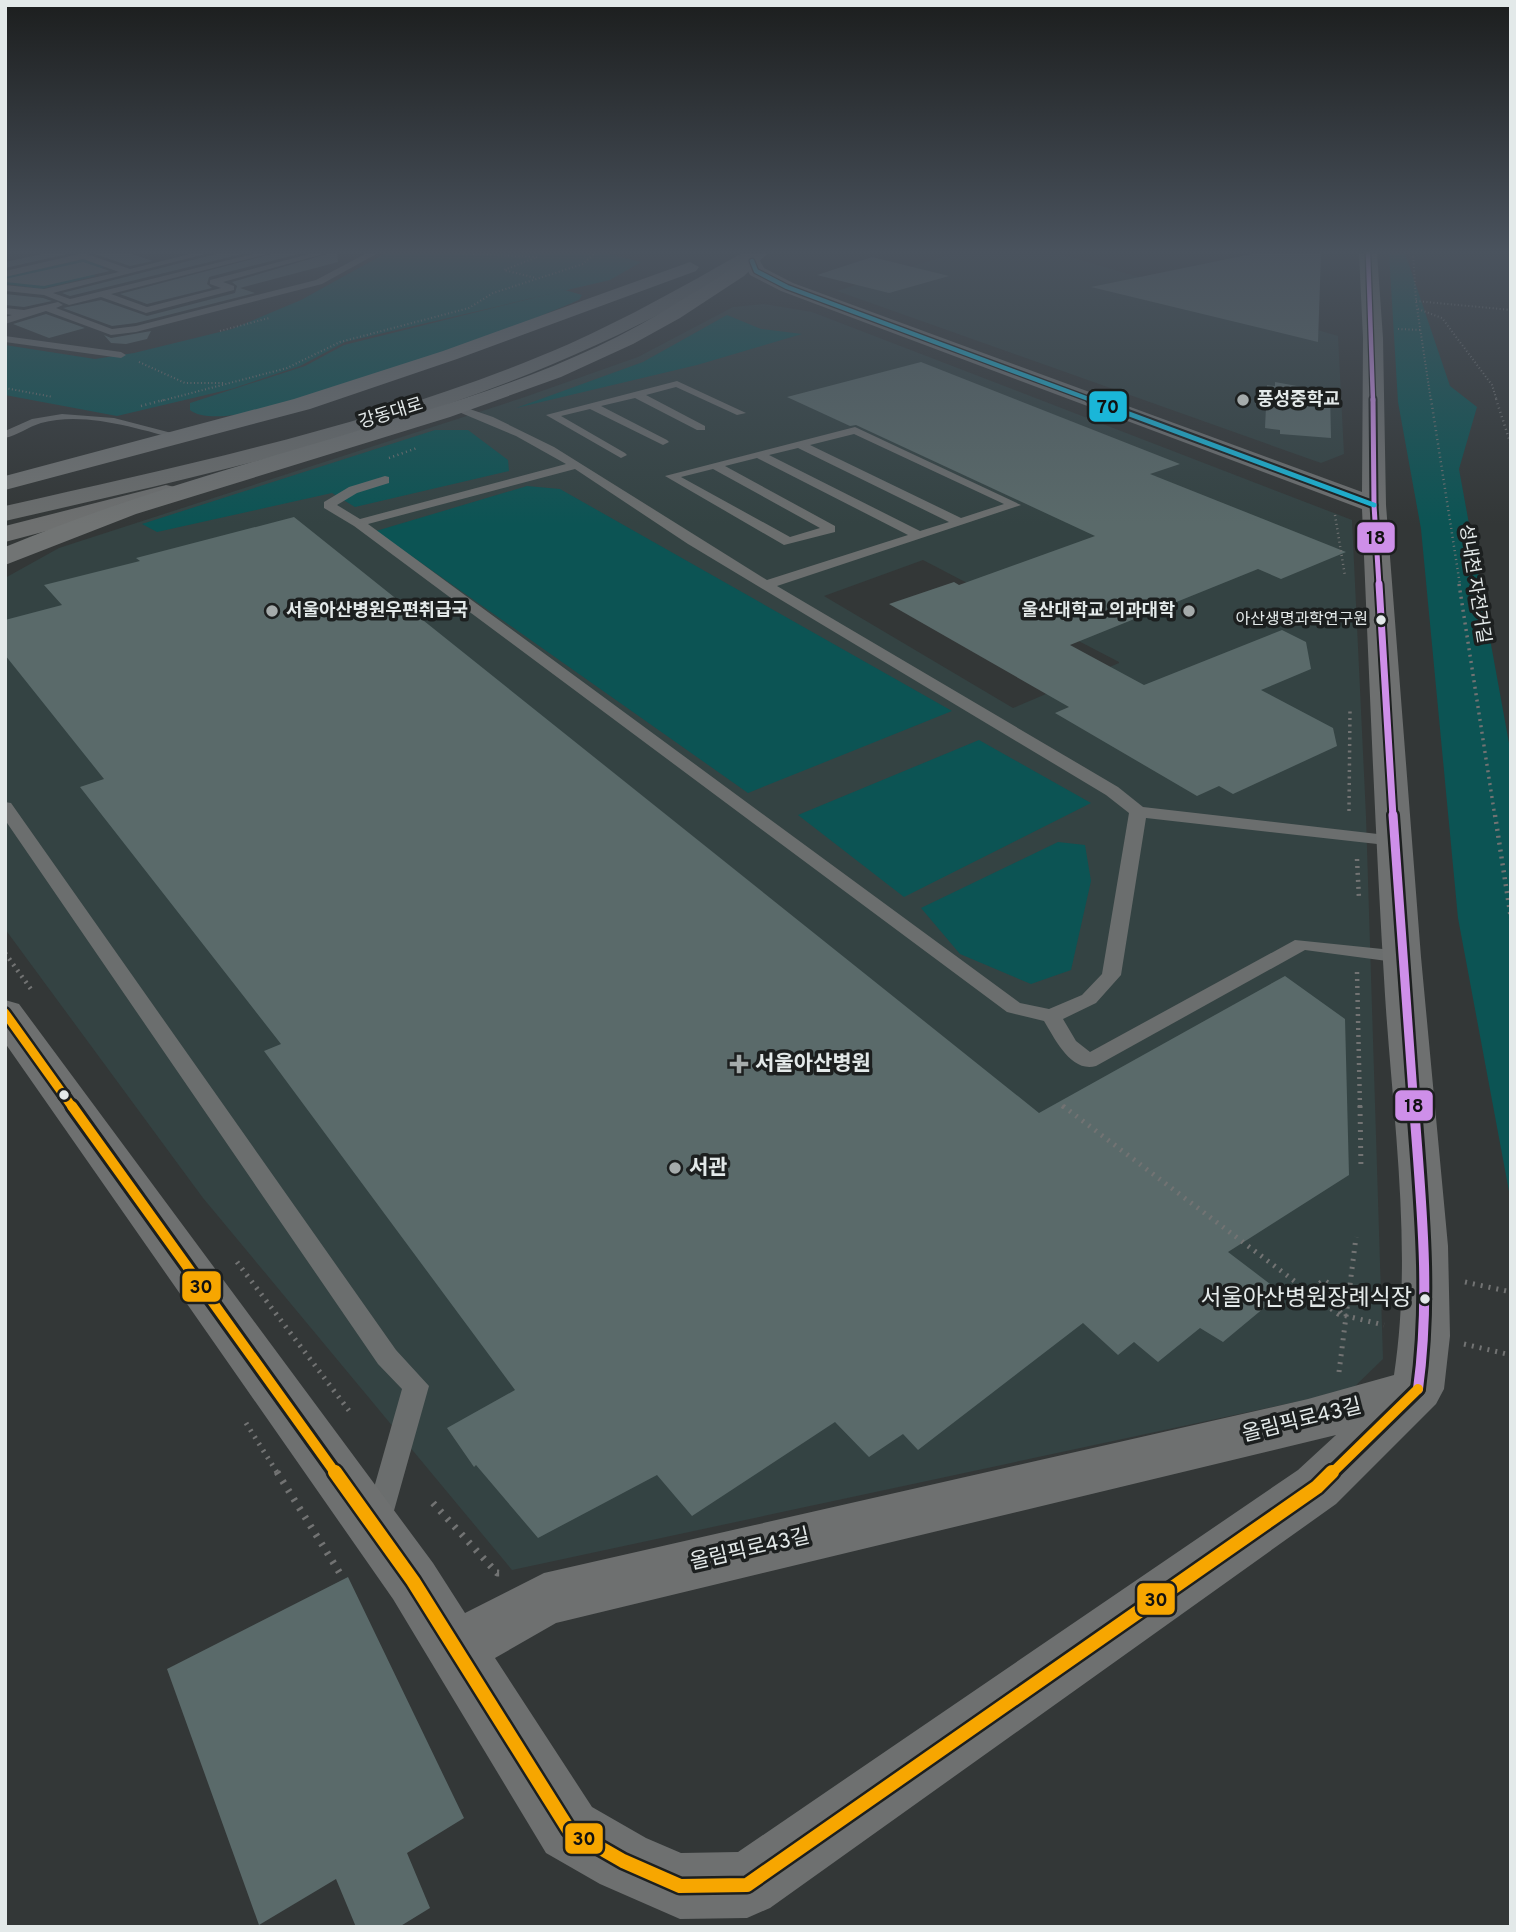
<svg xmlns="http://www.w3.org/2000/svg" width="1516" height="1932" font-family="Overpass,'Noto Sans KR',sans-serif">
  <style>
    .built { fill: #344343; fill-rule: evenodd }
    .green { fill: #0c5454 }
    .building { fill: #5a6a6a }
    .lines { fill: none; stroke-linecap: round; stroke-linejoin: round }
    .path-far5 { stroke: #727373; stroke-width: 2; stroke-dasharray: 1 2.5; stroke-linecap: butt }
    .path-far4 { stroke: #727373; stroke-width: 2.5; stroke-dasharray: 1 3.5; stroke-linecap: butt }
    .path-far3 { stroke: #727373; stroke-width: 3.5; stroke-dasharray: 2 4.5; stroke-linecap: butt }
    .path-far2 { stroke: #727373; stroke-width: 4.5; stroke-dasharray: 2 5; stroke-linecap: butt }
    .path-far1 { stroke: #727373; stroke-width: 5; stroke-dasharray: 2 6; stroke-linecap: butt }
    .path { stroke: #727373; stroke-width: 7; stroke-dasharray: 2.5 8; stroke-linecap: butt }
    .lane { fill: #6b6e6e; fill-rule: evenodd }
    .secondary { fill: #6e7070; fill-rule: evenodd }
    .primary { fill: #6b6e6e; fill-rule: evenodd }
    .highway { fill: #717474; fill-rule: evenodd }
    .bus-1-far4-casing { stroke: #1c1f1f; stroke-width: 7 }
    .bus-1-far3-casing { stroke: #1c1f1f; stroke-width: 9 }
    .bus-1-far2-casing { stroke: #1c1f1f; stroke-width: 11 }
    .bus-1-far1-casing { stroke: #1c1f1f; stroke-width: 14 }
    .bus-1-casing { stroke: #1c1f1f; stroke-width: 16 }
    .bus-2-far2-casing { stroke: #1c1f1f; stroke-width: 14 }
    .bus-2-far1-casing { stroke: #1c1f1f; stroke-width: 16 }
    .bus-2-casing { stroke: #1c1f1f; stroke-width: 19 }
    .bus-3-far1-casing { stroke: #1c1f1f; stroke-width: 7 }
    .bus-3-casing { stroke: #1c1f1f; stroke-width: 9 }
    .bus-1-far4 { stroke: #ce8fe9; stroke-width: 4.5 }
    .bus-1-far3 { stroke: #ce8fe9; stroke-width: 5 }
    .bus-1-far2 { stroke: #ce8fe9; stroke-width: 7 }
    .bus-1-far1 { stroke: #ce8fe9; stroke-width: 9 }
    .bus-1 { stroke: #ce8fe9; stroke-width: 10 }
    .bus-2-far2 { stroke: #f7a600; stroke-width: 9 }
    .bus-2-far1 { stroke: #f7a600; stroke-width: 10 }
    .bus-2 { stroke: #f7a600; stroke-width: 14 }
    .bus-3-far1 { stroke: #1ab6d8; stroke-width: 4.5 }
    .bus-3 { stroke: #1ab6d8; stroke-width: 5 }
    .poi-dot { fill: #a5abab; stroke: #1c1f1f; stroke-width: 2.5 }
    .bus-dot { fill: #e3e9e9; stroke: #1c1f1f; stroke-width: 2.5 }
    .labels { text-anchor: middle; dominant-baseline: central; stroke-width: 7; stroke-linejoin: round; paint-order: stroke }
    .far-bus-label { font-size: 16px; fill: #e3e9e9; stroke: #1c1f1f; text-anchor: end }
    .far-poi-label { font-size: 18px; font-weight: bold; fill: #e3e9e9; stroke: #1c1f1f; text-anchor: start }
    .far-street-label { font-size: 18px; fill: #e3e9e9; stroke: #1c1f1f }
    .poi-label { font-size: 21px; font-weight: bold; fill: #e3e9e9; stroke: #1c1f1f; text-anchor: start }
    .street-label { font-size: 21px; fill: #e3e9e9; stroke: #1c1f1f }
    .near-bus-label { font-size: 23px; fill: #e3e9e9; stroke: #1c1f1f; text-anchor: end }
    .line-badge { stroke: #1c1f1f; stroke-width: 2.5 }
    .pale-badge-label { font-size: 19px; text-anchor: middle; font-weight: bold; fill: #111 }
  </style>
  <rect width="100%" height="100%" fill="#333737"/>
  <g class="built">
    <polygon points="954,253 1057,253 1338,336 1344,454 1321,463 837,291"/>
    <path d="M764,304L812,312L1352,520L1366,816L1383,1359L1351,1390L512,1570L203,1198L5,929V578L59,548L522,398L638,357L733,307ZM923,560L1119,662V663L1013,708L824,596Z"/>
  </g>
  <g class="green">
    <polygon points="386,253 605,253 641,262 610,280 345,342 300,366 231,389 117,416 5,395 5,345 95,359 134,353 232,329 301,300"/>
    <polygon points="1389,253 1405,253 1450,386 1477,407 1459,469 1511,754 1511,1202 1458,918 1421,529 1398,402"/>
    <polygon points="84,259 104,267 85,272 96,276 42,289 5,284 5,277"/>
    <path d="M565,290L582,295L579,300C522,324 232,445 190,410V403L305,366L344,345Z"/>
    <polygon points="727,315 761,329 802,334 697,365 516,408 643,362"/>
    <polygon points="435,430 468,430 508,460 509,471 355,507 332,493 157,532 142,524"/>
    <polygon points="527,486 560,489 952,711 748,793 376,531"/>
    <polygon points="979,740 1091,803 904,897 798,815"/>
    <polygon points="1058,842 1085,845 1091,881 1071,970 1031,984 960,954 921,908"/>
  </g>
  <g class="building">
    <polygon points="47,253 72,253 5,268 5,262"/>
    <polygon points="92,253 129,253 153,261 130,266"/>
    <polygon points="220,253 246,253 70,296 62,293"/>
    <polygon points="275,253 302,253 209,277 207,284 212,288 147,304 120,294"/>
    <polygon points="330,253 337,253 338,262 240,288 255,293 136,323 112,326 63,308 101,300 147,316 235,293 237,286 232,282"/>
    <polygon points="1257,253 1321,253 1318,342 1091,287"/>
    <polygon points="872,257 949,276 889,293 817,275"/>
    <polygon points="83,262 110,271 44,286 5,282 5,279"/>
    <polygon points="5,294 43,298 52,301 24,307 5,305"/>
    <polygon points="46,314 85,328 49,338 13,324"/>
    <polygon points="151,331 147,339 126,344 111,343 104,335 111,338"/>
    <polygon points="921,362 1180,464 1150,474 1346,552 1281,579 1258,569 1070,645 1144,685 1282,630 1306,642 1311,669 1261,690 1333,728 1337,746 1233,794 1219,786 1197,796 1055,713 1069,707 889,604 954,582 959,585 1095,536 856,425 850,426 787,397"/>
    <polygon points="1275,382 1330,392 1331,438 1280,434 1280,430 1265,428 1267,385 1275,386"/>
    <polygon points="294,517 1039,1113 1285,976 1345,1019 1349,1175 1228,1252 1282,1293 1223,1342 1200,1328 1158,1362 1134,1342 1118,1355 1083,1323 918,1450 903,1434 869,1457 835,1422 692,1516 657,1475 538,1538 476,1465 474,1467 447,1428 515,1390 264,1051 281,1044 80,787 104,779 5,655 5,620 62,605 44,585 140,561 136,558"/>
    <polygon points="348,1577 464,1818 407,1853 430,1908 399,1927 356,1927 336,1879 259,1925 167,1669"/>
  </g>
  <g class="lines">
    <g class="path-far5">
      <polyline points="452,253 537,257 504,270 536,278"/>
      <polyline points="1413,253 1416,301 1431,401"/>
      <polyline points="1416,301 1511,310"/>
      <polyline points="1418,309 1442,318 1492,385 1497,401"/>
      <polyline points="1398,329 1421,330"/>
      <polyline points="220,331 269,318"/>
      <polyline points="139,362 185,383 224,383"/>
      <polyline points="5,388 53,397"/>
      <polyline points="161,401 287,368 340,342 469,308 493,293 583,264 593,255 590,253"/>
    </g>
    <g class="path-far4">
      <polyline points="1431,399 1460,585"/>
      <polyline points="1496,399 1511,445"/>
      <polyline points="141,406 167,399"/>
      <polyline points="389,458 417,448"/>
      <polyline points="1335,515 1345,576"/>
    </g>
    <g class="path-far3">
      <polyline points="1459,584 1495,817"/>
      <polyline points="1349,811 1350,710"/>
    </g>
    <g class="path-far2">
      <polyline points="1495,815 1511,919"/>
      <polyline points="1357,859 1359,899"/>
      <polyline points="5,953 33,992"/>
      <polyline points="1357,972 1360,1108"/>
      <polyline points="1062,1106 1065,1108"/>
    </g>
    <g class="path-far1">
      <polyline points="1063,1106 1338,1314 1384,1325"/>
      <polyline points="1360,1106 1361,1170"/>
      <polyline points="237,1262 350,1412"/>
      <polyline points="1465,1282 1511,1292"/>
      <polyline points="1341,1313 1317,1285 1324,1280 1348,1298"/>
      <polyline points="1464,1344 1511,1355"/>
      <polyline points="1339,1372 1356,1237"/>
      <polyline points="246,1423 278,1474"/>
    </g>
    <g class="path">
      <polyline points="277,1472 341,1575"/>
      <polyline points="433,1503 497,1573 503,1573"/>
    </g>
    <g class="lane">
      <polygon points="84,253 130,269 194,253 209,253 53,293 70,299 257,253 272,253 111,294 147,307 221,288 210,284 210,280 313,253 327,253 223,282 234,286 234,290 146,313 101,297 69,305 44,295 5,291 5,285 44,289 119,272 83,259 5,277 5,271"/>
      <polygon points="367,253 378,253 322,284 136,332 111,335 46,311 5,324 5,317 12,315 5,314 5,308 24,310 58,302 63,305 56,308 112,329 136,326 316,280"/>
      <polygon points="5,336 121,352 126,355 121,358 5,342"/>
      <polygon points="677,381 746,413 737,415 676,387 646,395 705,426 705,430 697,430 635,398 601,406 667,440 669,442 663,445 590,409 561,416 625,453 627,455 621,458 546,415"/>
      <path d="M458,405L493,417L554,447L767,580L908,535L757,458L725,466L835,526V532L784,545L665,476L855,427L1021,505L777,586L1118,787L1143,807L1395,836L1404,841L1395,846L1146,818L1121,975L1096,1003L1063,1019L1076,1041L1090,1052L1295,940L1402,951L1412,957L1402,963L1305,950L1096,1066C1071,1073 1055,1039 1044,1021L1007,1012L354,526L324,508V502L349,487L385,476L389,477V483L357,493L337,505L360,519L566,464L516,436L454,410V406ZM854,434L1004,504L961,518L810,445ZM798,448L949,522L920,531L769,455ZM575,469L688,544L1106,795L1129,813L1102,974L1082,995L1049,1009L1020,1003L368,524ZM713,469L820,528L790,537L681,477Z"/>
      <path d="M62,414L114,418L187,437L181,440C138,429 85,411 41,423C28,427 18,435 5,438V431L32,419Z"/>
      <polygon points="5,802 11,803 396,1350 429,1386 388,1532 378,1535 368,1532 364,1523 402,1389 378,1364 5,820"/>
    </g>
    <g class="secondary">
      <path d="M1359,253H1377L1383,338L1386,505L1421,957L1448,1246L1450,1336L1444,1389L1436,1404L1336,1504L770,1908L747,1918L680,1919L600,1884L546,1853L393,1599L5,1043V1000L19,1004L433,1563L465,1613L544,1573L1308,1399L1394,1375C1413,1251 1393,1120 1385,995C1375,833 1369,671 1362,509L781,291L750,275L743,261L752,256L758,257L764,268L793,283L1362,492L1363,338ZM1336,1435L1298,1470L738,1852L681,1853L646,1838L592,1807L495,1658L556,1623Z"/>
      <polygon points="166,485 175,487 178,492 175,497 5,542 5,526"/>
    </g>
    <path class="primary" d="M742,253H764C751,268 701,291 682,302C473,417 236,468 5,521V506C195,463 390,422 569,344C629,317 686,285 742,253Z"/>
    <g class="highway">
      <path d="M749,253H768L744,276L680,318L633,344L561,377L450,417L136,514L5,565V547C113,502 224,470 337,437C454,403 576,368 680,301C704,286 730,273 749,253Z"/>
      <polygon points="690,262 699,267 696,271 457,359 310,409 5,490 5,476 294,399 443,351"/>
    </g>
    <defs>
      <polyline id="bus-1-far4" points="1368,253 1373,401"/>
      <polyline id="bus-1-far3" points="1373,399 1374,505 1379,585"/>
      <polyline id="bus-1-far2" points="1379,584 1393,817"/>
      <polyline id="bus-1-far1" points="1393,815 1414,1108"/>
      <path id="bus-1" d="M1414,1106C1421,1201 1431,1294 1418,1389"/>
      <polyline id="bus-2-far2" points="5,1013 73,1108"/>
      <g id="bus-2-far1">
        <polyline points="72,1106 336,1474"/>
        <polyline points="1331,1474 1418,1389"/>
      </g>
      <polyline id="bus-2" points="335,1472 413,1581 569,1830 623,1861 680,1886 747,1885 1317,1487 1332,1472"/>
      <polyline id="bus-3-far1" points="752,261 756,271 787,287 1094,401"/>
      <polyline id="bus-3" points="1089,399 1374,505"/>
    </defs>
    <use href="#bus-1-far4" class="bus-1-far4-casing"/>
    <use href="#bus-1-far3" class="bus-1-far3-casing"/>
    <use href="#bus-1-far2" class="bus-1-far2-casing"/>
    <use href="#bus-1-far1" class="bus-1-far1-casing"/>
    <use href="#bus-1" class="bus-1-casing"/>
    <use href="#bus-2-far2" class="bus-2-far2-casing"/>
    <use href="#bus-2-far1" class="bus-2-far1-casing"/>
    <use href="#bus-2" class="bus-2-casing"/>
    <use href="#bus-3-far1" class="bus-3-far1-casing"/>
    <use href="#bus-3" class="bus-3-casing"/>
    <use href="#bus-1-far4" class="bus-1-far4"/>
    <use href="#bus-1-far3" class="bus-1-far3"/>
    <use href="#bus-1-far2" class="bus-1-far2"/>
    <use href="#bus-1-far1" class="bus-1-far1"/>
    <use href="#bus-1" class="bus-1"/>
    <use href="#bus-2-far2" class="bus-2-far2"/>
    <use href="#bus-2-far1" class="bus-2-far1"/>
    <use href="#bus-2" class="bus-2"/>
    <use href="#bus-3-far1" class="bus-3-far1"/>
    <use href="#bus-3" class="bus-3"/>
  </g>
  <linearGradient id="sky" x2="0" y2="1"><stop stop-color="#1c1e1e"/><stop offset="0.48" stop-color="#4a535e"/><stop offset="1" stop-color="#4a535e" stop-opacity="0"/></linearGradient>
  <rect width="1516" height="524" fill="url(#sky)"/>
  <g class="poi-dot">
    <circle cx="1243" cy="400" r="7"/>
    <circle cx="272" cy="611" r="7"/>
    <circle cx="1189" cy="611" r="7"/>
    <path d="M735.5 1053.5h7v7h7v7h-7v7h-7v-7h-7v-7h7z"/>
    <circle cx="675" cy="1168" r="7"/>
  </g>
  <g class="bus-dot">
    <circle cx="1381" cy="620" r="6"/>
    <circle cx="64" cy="1095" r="6"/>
    <circle cx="1425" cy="1299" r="6"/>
  </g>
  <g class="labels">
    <g class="far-bus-label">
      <text x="1368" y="620">아산생명과학연구원</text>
    </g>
    <g class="far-poi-label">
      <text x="1257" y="400">풍성중학교</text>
      <text x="286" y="611">서울아산병원우편취급국</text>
      <text x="1175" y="611" text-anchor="end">울산대학교 의과대학</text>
    </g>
    <g class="far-street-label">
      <text transform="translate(391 414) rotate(-17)">강동대로</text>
      <text transform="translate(1474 584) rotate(81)">성내천 자전거길</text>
    </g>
    <g class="poi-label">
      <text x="755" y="1064">서울아산병원</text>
      <text x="689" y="1168">서관</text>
    </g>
    <g class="street-label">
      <text transform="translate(1302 1421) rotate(-14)">올림픽로43길</text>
      <text transform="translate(750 1550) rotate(-13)">올림픽로43길</text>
    </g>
    <g class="near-bus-label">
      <text x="1412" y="1299">서울아산병원장례식장</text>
    </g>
  </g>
  <g class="line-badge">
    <rect x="1088" y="390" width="40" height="33" rx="7" fill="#1ab6d8"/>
    <rect x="1356" y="521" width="40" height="33" rx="7" fill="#ce8fe9"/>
    <rect x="1394" y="1089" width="40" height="33" rx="7" fill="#ce8fe9"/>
    <rect x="181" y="1270" width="41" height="33" rx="7" fill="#f7a600"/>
    <rect x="1136" y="1582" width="40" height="34" rx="7" fill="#f7a600"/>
    <rect x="564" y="1822" width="40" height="33" rx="7" fill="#f7a600"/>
  </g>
  <g class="pale-badge-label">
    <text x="1108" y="413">70</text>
    <text x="1376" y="544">18</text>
    <text x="1414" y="1112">18</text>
    <text x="201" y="1293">30</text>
    <text x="1156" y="1606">30</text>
    <text x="584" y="1845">30</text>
  </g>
  <rect width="1516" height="1932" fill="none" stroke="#e3e9e9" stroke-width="14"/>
</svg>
